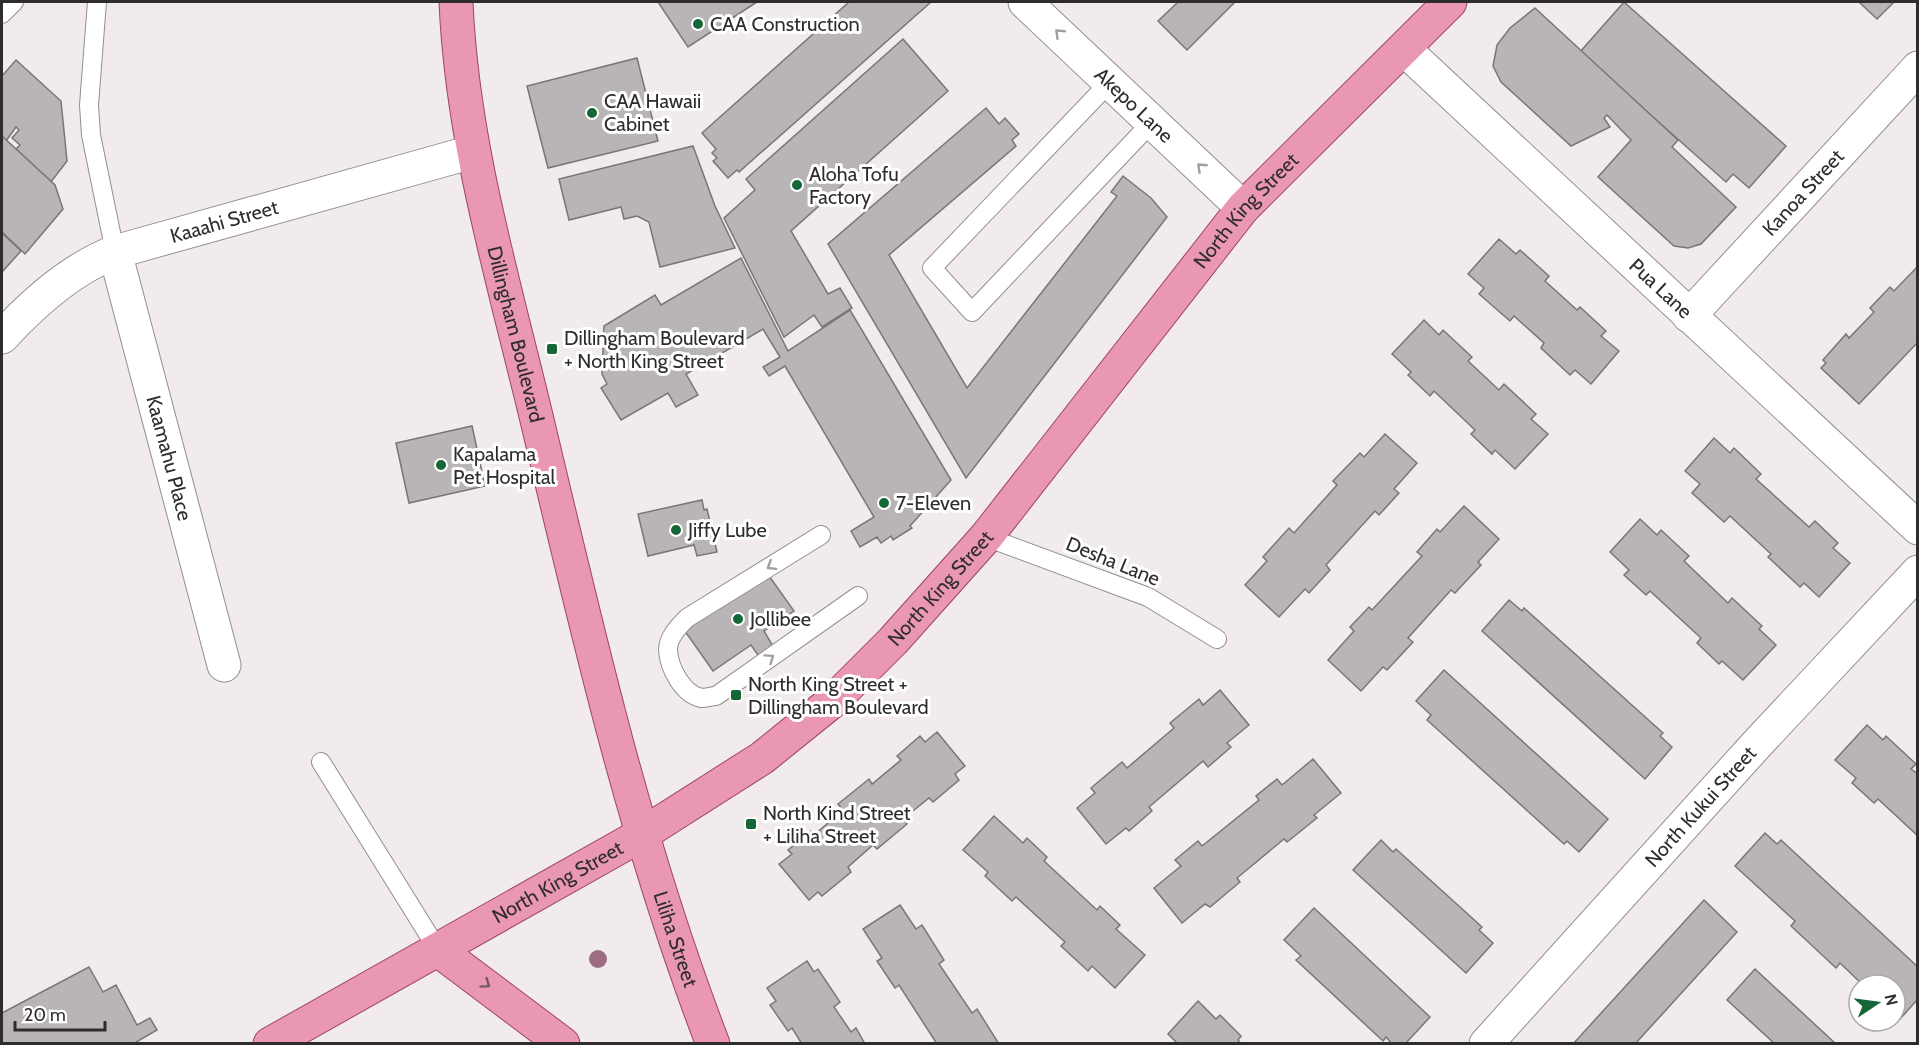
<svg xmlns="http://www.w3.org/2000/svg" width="1919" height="1045" font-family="Cabin,sans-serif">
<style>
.building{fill:#b9b4b5;stroke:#7a7576;stroke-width:1.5}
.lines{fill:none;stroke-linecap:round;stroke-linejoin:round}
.lane-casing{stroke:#938e8f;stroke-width:20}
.street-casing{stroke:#938e8f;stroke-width:35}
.secondary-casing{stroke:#938e8f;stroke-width:35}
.primary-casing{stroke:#9e4463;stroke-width:35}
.lane{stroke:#fff;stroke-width:18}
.street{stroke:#fff;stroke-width:33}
.secondary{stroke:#fff;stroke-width:33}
.primary{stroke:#e997b3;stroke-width:33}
.tree{fill:#9e6c82}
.oneway{stroke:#a1a0a0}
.oneway2{stroke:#795762}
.poi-dot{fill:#166737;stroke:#fff;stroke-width:2}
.labels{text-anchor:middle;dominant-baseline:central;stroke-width:6;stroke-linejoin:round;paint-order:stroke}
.poi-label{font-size:20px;fill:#2e2c2c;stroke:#fff;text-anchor:start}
.street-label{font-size:20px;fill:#2e2c2c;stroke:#fff}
</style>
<rect width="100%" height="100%" fill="#f1ebed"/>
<g class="building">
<polygon points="658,2 757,2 688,47"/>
<polygon points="849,2 931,2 739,172 737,170 728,178 713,161 717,158 712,153 716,149 702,133"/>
<polygon points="1178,2 1235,2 1187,50 1158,21"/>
<polygon points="1624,2 1786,146 1749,188 1733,174 1726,182 1580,52"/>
<polygon points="1859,2 1894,2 1877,19"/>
<polygon points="1535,8 1678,140 1672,147 1736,207 1701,244 1688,248 1674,246 1598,177 1631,140 1607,115 1604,118 1610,127 1571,146 1501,82 1493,66 1497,45 1510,28"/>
<polygon points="903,39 948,91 791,231 828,294 840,288 852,308 822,327 814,315 784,337 724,218 755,190 746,179"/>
<polygon points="637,58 658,141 548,168 527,86"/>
<polygon points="16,60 61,101 67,161 51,182 16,149 20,145 12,138 19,130 16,127 6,141 2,136 2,76"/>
<polygon points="986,108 999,124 1005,118 1019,134 1012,140 1016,146 889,255 967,388 1117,196 1111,192 1123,176 1151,198 1167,217 966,478 828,244"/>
<polygon points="2,136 55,185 63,209 25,254 2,232"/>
<polygon points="693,146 715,206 735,248 660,267 649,222 637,216 624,219 621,207 569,220 559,179"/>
<polygon points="2,233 21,251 2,272"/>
<polygon points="1499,239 1516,254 1520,250 1549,276 1545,281 1577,310 1580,307 1606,331 1601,336 1619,351 1591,384 1575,370 1570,375 1541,348 1544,343 1514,316 1510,321 1479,294 1484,288 1468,274"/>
<polygon points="741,258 788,351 850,310 951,480 910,526 912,528 893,540 891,536 881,543 877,537 860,547 851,531 874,517 785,366 769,376 763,367 780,357 763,329 686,374 698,395 676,407 668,393 621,420 601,388 607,384 602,374 604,326 655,295 661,305"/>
<polygon points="1918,266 1918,342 1859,404 1821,368 1826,363 1823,360 1846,334 1849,338 1874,312 1870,308 1890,287 1894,291"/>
<polygon points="1424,320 1439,335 1443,330 1472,357 1468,361 1499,390 1504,384 1536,414 1531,419 1548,434 1515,469 1495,450 1492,454 1471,434 1475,430 1434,391 1430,396 1408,375 1411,372 1392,354"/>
<polygon points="472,426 485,486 409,503 396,443"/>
<polygon points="1385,434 1417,463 1394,489 1399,493 1379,515 1375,511 1326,565 1330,570 1309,593 1305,589 1279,617 1245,585 1267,561 1263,557 1289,528 1294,533 1337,485 1333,481 1360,453 1364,457"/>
<polygon points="1714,438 1730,453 1734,448 1761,474 1756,479 1809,527 1815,521 1838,543 1833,548 1850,563 1819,597 1804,583 1800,587 1768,557 1771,554 1730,516 1724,522 1692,493 1700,484 1685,471"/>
<polygon points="702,500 704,510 707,509 717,552 697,556 694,545 648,556 638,514"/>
<polygon points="1464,506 1499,539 1478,562 1481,565 1455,593 1451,590 1408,638 1413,642 1387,670 1383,667 1361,691 1328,660 1354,631 1350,627 1369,607 1372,610 1422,556 1417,552 1437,529 1440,532"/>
<polygon points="1640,519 1657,535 1661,530 1689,556 1684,561 1728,603 1732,598 1762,626 1759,629 1776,645 1743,680 1722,661 1719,664 1697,643 1701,638 1650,591 1646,595 1624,575 1629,570 1610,552"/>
<polygon points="767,573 794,611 764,631 774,648 760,658 751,645 713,671 682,627"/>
<polygon points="1509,600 1522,611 1524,608 1663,733 1660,736 1672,747 1645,779 1482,631"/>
<polygon points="1444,670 1608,819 1579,852 1567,841 1564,844 1427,720 1431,715 1416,701"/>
<polygon points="1220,690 1249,725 1227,743 1231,747 1208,767 1203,761 1149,807 1152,811 1129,831 1126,828 1106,844 1077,808 1095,793 1091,788 1122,762 1127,768 1174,728 1170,723 1199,699 1203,705"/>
<polygon points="1867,725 1883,740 1886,736 1916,764 1911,769 1918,774 1918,836 1878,799 1874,803 1852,783 1856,778 1835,760"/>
<polygon points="937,732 965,766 955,774 959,780 933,802 929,798 903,819 907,824 877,849 873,845 848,867 851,872 822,896 818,892 809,900 779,864 792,854 788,850 811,831 814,835 843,810 838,804 869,779 872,784 901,760 897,756 920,736 925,742"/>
<polygon points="1313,759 1341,793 1314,815 1317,818 1287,842 1284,839 1237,878 1240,882 1210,907 1205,904 1182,923 1154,888 1181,866 1175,860 1198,841 1202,846 1259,800 1256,796 1277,779 1282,785"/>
<polygon points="994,816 1023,843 1027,838 1047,857 1044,861 1097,910 1100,906 1120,925 1116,929 1145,955 1115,988 1092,966 1088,971 1061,946 1065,942 1016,897 1012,901 985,876 988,872 963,850"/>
<polygon points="1765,833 1777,844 1781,840 1918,967 1918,999 1900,1019 1895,1014 1895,985 1863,985 1840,963 1836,968 1791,926 1795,921 1735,866"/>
<polygon points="1381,840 1393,852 1396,849 1482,927 1479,930 1493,943 1466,973 1353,870"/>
<polygon points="1704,900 1737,932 1635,1044 1573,1044"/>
<polygon points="900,905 916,929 922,925 944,960 939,964 972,1013 977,1009 999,1044 937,1044 899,985 895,988 877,961 882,958 863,929"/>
<polygon points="1314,908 1430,1017 1405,1044 1392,1044 1386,1037 1383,1041 1296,960 1301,956 1284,940"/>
<polygon points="807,961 814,972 818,969 840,1002 834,1007 851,1032 856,1028 865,1044 802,1044 792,1028 788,1031 770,1005 776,1001 767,988"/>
<polygon points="89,967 103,992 116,985 137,1025 150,1018 157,1030 133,1044 2,1044 2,1013"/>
<polygon points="1755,969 1836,1044 1775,1044 1727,1000"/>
<polygon points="1198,1001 1216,1019 1220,1015 1241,1036 1238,1040 1241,1044 1178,1044 1168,1034"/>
</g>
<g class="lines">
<g class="lane-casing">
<g id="lane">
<polyline points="97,2 89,105 91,135 115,252"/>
<polyline points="2,14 14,2"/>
<polyline points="1110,82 932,268 972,312 1152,122"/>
<path d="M821,535L687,618C679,626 668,637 668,650C669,668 683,695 702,698C706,698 712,696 716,696L858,596"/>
<polyline points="986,537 1148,597 1217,639"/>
<polyline points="321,762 438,950"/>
</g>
</g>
<g class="street-casing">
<g id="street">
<path id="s1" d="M1025,2L1243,208"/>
<path id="s2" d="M115,252L224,665"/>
<path id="s3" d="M1689,316L1918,68"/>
<path id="s4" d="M2,337C34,302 71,269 115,252L472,152"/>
<path id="s5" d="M1486,1044L1756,745L1918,572"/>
</g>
</g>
<g class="secondary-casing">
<g id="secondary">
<path id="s6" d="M1404,49L1918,528"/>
</g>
</g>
<g class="primary-casing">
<g id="primary">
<path id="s7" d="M456,2C462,144 504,282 537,420C587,630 635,842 713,1044"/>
<polyline points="438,950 563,1044"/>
<path id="s8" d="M270,1044L641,835L762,758L834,700L893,641L986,537L1243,208L1450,2"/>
</g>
</g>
<use href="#lane" class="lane"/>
<use href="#street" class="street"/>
<use href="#secondary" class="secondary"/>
<use href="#primary" class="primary"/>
</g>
<circle class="tree" cx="598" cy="959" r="9"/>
<defs><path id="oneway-chevron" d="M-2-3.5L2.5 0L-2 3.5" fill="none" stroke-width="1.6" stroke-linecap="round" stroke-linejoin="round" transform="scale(1.5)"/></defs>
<g class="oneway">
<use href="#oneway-chevron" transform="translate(1059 33) rotate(-136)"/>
<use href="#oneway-chevron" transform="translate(1201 167) rotate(-137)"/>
<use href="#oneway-chevron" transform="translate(771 566) rotate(148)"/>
<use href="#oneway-chevron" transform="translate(770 658) rotate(-35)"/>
</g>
<use class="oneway2" href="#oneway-chevron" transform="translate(486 984) rotate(35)"/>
<g class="poi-dot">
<circle cx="698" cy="24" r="6"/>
<circle cx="592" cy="113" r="6"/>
<circle cx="797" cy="185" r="6"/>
<rect x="546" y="343" width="12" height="12" rx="3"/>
<circle cx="441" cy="465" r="6"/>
<circle cx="884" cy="503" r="6"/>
<circle cx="676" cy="530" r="6"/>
<circle cx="738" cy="619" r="6"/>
<rect x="730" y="689" width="12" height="12" rx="3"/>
<rect x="745" y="818" width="12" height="12" rx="3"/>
</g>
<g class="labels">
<g class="poi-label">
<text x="710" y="24">CAA Construction</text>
<text x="604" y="101">CAA Hawaii<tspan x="604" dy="23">Cabinet</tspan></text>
<text x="809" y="174">Aloha Tofu<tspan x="809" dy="23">Factory</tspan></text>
<text x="564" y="338">Dillingham Boulevard<tspan x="564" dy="23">+ North King Street</tspan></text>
<text x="453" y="454">Kapalama<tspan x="453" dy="23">Pet Hospital</tspan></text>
<text x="896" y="503">7-Eleven</text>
<text x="688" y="530">Jiffy Lube</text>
<text x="750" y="619">Jollibee</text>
<text x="748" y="684">North King Street +<tspan x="748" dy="23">Dillingham Boulevard</tspan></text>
<text x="763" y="813">North Kind Street<tspan x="763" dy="23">+ Liliha Street</tspan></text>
</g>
<g class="street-label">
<text stroke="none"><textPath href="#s1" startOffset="150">Akepo Lane</textPath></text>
<text stroke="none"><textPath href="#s3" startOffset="168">Kanoa Street</textPath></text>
<text stroke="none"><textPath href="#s8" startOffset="1302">North King Street</textPath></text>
<text stroke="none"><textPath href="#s4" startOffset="256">Kaaahi Street</textPath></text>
<text stroke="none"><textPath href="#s6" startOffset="351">Pua Lane</textPath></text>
<text stroke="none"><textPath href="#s7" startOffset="338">Dillingham Boulevard</textPath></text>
<text stroke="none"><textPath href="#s2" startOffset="213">Kaamahu Place</textPath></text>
<text transform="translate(1113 561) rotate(22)">Desha Lane</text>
<text stroke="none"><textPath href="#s8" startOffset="816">North King Street</textPath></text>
<text stroke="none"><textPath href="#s5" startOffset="320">North Kukui Street</textPath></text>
<text stroke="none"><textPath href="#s8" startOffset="330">North King Street</textPath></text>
<text stroke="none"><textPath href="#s7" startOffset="964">Liliha Street</textPath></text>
</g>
</g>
<rect width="1919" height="1045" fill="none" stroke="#2e2c2c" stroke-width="6"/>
<g transform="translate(1877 1003) rotate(77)"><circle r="28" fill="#ffffff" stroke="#ababab" stroke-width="1.5"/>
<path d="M0-4.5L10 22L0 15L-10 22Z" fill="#166737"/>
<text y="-9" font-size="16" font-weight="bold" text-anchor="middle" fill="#2e2c2c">N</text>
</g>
<path d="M15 1021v9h90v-9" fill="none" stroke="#2e2c2c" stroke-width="3"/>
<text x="24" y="1021" font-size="18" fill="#2e2c2c" stroke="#ffffff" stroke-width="4.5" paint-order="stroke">20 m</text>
</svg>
